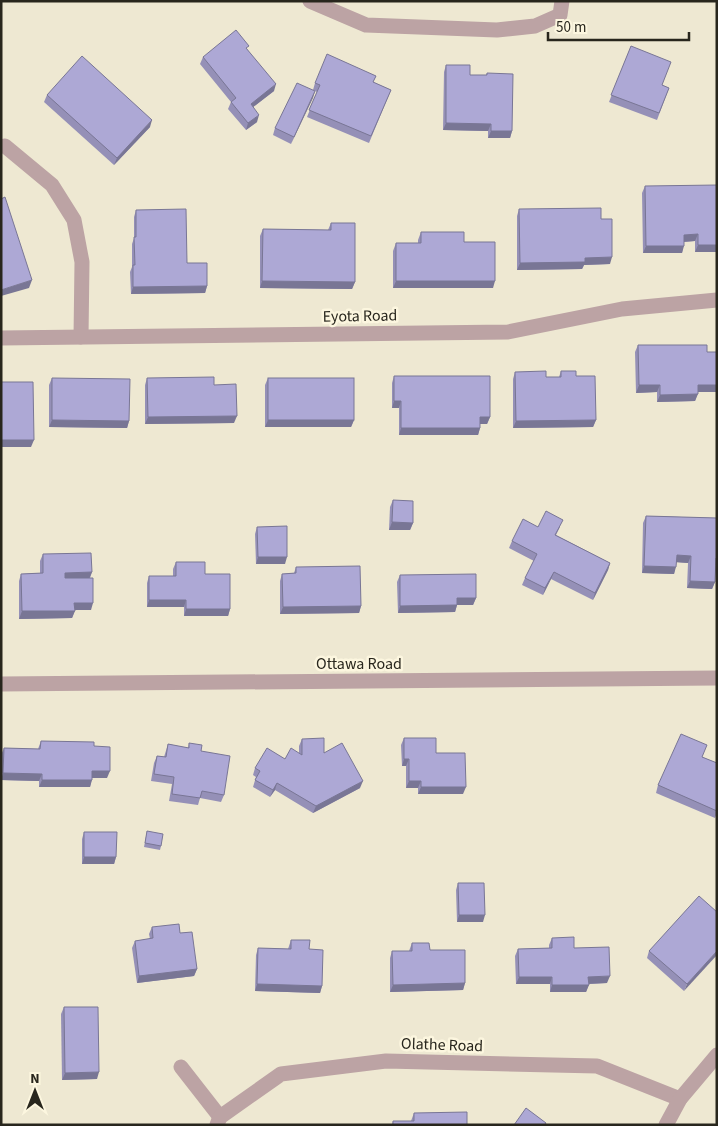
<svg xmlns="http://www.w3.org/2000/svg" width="718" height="1126" font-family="'Source Sans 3',sans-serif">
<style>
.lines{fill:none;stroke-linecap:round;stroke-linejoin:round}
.street{stroke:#bca3a4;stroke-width:15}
.wall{fill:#9590b7}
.shaded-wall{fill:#797695}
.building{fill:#ada8d5;stroke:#797695}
.labels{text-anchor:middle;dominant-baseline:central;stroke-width:5;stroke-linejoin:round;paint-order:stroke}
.street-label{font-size:16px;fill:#28261d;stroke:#fcf6df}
</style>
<rect width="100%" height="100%" fill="#eee8d2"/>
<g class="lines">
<g class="street">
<polyline points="310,1 366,25 497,30 535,26 560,15 562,1"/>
<polyline points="5,146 52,185 74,220 82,262 81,337"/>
<polyline points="1,338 508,332 622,309 717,300"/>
<polyline points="1,684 717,678"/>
<polyline points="181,1067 220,1117"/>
<polyline points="217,1125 220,1117 281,1074 386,1061 597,1066 680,1099"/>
<polyline points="666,1125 680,1099 717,1055"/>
</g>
</g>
<g class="wall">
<polygon points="631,46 662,85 669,88 657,120 609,102"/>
<polygon points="247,49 274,91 253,107 257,122 246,130 228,109 231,102 200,64 203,57"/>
<polygon points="446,65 470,75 486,75 487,73 512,131 510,138 488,138 488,131 443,130 444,72"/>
<polygon points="376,76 373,82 391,90 369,143 307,117 317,92 313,90 315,83"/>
<polygon points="315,91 291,144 273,135 275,128"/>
<polygon points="47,95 150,127 114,165 44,102"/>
<polygon points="645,186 717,252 695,252 695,241 684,242 682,253 643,253 642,193"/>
<polygon points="519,209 601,219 610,264 584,265 582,269 517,270 517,216"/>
<polygon points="136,210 207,286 205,293 131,294 130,272 132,267 132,244 134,238 134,217"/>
<polygon points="331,223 355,282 352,289 260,288 260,236 263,229 328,230"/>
<polygon points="421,232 464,242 493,288 393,288 393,251 396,243 418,243 418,240"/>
<polygon points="638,345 707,352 717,352 717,392 698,392 695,401 657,402 657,392 636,393 635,352"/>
<polygon points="561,371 576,376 596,420 593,427 513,428 513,379 515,372 546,377 559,377"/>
<polygon points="394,376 490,417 487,424 480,424 480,428 478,435 399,435 399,408 392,408 392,383"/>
<polygon points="52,378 129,421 127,428 49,427 49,385"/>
<polygon points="147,378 214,385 234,423 145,424 145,385"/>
<polygon points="268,378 354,420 351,427 265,427 265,385"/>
<polygon points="393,500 413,523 410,530 389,530 390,507"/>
<polygon points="646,516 717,518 717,565 715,565 715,582 712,589 687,588 688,563 676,562 674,574 642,573 643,523"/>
<polygon points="257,527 285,564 256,564 255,534"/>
<polygon points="538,527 560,527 556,535 610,563 608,570 593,600 551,579 543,595 522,585 525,578 534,561 509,548 512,541"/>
<polygon points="43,554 92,572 90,578 91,610 75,610 72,618 19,619 19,581 21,574 40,573 40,561"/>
<polygon points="176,562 205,574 230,609 228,616 184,616 184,607 147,607 147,583 149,576 173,576 173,569"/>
<polygon points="296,567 361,606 359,613 280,614 280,581 282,574 294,573"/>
<polygon points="400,575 476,598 473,605 457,605 455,612 398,613 397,582"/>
<polygon points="404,738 436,753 463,794 418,794 418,788 406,788 406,766 402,766 401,745"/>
<polygon points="302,739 324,753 360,788 313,813 275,790 270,797 253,787 256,777 253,775 255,768 285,759 299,753 299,746"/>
<polygon points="41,741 94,746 107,778 92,778 90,787 39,787 39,781 1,780 1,755 4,748 38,749"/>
<polygon points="189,743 201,751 224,795 221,802 200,798 198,805 169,801 172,784 151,781 154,763 157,756 164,757 168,744 188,748"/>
<polygon points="702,757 717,763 717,813 715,818 656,793 658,785"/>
<polygon points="147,831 161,846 160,850 144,847"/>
<polygon points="84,832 116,857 114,864 82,864 82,839"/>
<polygon points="458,883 483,922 457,922 456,890"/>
<polygon points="717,912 684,991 647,958 649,951"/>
<polygon points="152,927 180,933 197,969 194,976 137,983 132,948 135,941 150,939 149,934"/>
<polygon points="552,938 574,948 607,983 589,984 586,992 550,992 550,984 516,984 515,956 518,949 549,948 549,945"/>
<polygon points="291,940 309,949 322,986 320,993 255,991 256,955 258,948 288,949"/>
<polygon points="412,943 430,950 465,983 463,990 390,992 390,958 392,951 409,951"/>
<polygon points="64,1007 97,1079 62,1080 61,1014"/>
<polygon points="414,1113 467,1125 392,1125 393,1121 411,1121"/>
</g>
<g class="shaded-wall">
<polygon points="276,84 274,91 248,111 251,104"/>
<polygon points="315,91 313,98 291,144 294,137"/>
<polygon points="259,115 257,122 246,130 248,123"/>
<polygon points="152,120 150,127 114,165 117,158"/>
<polygon points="446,123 491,124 488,131 443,130"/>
<polygon points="491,131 512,131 510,138 488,138"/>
<polygon points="698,234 695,241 681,242 684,235"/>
<polygon points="698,245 717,245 717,252 695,252"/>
<polygon points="646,246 684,246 682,253 643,253"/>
<polygon points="612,257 610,264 584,265 582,269 517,270 520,263 585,258"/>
<polygon points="32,280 29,288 1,296 1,290"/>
<polygon points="262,281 355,282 352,289 260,288"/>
<polygon points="396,281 495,281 493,288 393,288"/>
<polygon points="207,286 205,293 131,294 133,287"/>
<polygon points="639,385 660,385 657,392 636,393"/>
<polygon points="698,385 717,385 717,392 695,392"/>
<polygon points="698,394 695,401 657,402 660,395"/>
<polygon points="394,401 401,401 399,408 392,408"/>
<polygon points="237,416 234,423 145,424 148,417"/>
<polygon points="480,417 490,417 487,424 478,424"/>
<polygon points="52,420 129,421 127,428 49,427"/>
<polygon points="268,420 354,420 351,427 265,427"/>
<polygon points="596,420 593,427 513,428 516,421"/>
<polygon points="401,428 480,428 478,435 399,435"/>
<polygon points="1,440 34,440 31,447 1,447"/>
<polygon points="392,522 413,523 410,530 389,530"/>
<polygon points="677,555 691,556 688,563 674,562"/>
<polygon points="258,557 287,557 285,564 256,564"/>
<polygon points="610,563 608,570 593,600 595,593"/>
<polygon points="644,566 676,567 674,574 642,573"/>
<polygon points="92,572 89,579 63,580 65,573"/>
<polygon points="554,572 551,579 543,595 545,588"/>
<polygon points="690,581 715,582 712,589 687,588"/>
<polygon points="457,598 476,598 473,605 457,605 455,612 398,613 400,606"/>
<polygon points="149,600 186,600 184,607 147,607"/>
<polygon points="74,603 93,603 91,610 72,610"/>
<polygon points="361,606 359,613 280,614 283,607"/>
<polygon points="186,609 230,609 228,616 184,616"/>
<polygon points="22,611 75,611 72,618 19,619"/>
<polygon points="404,759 409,759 406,766 402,766"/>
<polygon points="92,771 110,771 107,778 90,778"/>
<polygon points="3,773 42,774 39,781 1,780"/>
<polygon points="42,780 92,780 90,787 39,787"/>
<polygon points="363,781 360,788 313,813 316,806"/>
<polygon points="409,781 421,781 418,788 406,788"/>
<polygon points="277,783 275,790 270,797 273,790"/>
<polygon points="421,787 466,787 463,794 418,794"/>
<polygon points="84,857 116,857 114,864 82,864"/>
<polygon points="459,915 485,915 483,922 457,922"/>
<polygon points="717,951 717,955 684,991 687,984"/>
<polygon points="197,969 194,976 137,983 139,976"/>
<polygon points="610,976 607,983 586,984 588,977"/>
<polygon points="519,977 552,977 550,984 516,984"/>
<polygon points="465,983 463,990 390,992 393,985"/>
<polygon points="257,984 322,986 320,993 255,991"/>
<polygon points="552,985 589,985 586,992 550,992"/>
<polygon points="99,1072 97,1079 62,1080 65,1073"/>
</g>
<g class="building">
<polygon points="236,30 249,46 246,48 276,84 251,104 259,115 248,123 231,102 236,98 203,57"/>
<polygon points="631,46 671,62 662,85 669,88 659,113 611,95"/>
<polygon points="327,54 376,76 373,82 391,90 371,136 309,110 320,85 315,83"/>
<polygon points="82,56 152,120 117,158 47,95"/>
<polygon points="446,65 470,65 470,75 487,75 487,73 513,74 512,131 491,131 491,124 446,123"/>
<polygon points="297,83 315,91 294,137 275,128"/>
<polygon points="717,185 717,245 698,245 698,234 684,235 684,246 646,246 645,186"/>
<polygon points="5,197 32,280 1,290 1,199"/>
<polygon points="601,208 601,219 612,219 612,257 585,258 585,262 520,263 519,209"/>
<polygon points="186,209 187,263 207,263 207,286 133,287 133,265 135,265 134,237 136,237 136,210"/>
<polygon points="331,223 355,223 355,282 262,281 263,229 331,230"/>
<polygon points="421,232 464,232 464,242 495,242 495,281 396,281 396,243 421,243"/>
<polygon points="638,345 707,345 707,352 717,352 717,385 698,385 698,394 660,395 660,385 639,385"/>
<polygon points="546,371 546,377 561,377 561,371 576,371 576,376 595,376 596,420 516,421 515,372"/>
<polygon points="394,376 490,376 490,417 480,417 480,428 401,428 401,401 394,401"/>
<polygon points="214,377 214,385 236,384 237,416 148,417 147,378"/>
<polygon points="52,378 130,379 129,421 52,420"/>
<rect x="268" y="378" width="86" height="42"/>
<polygon points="1,382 33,382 34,440 1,440"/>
<polygon points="393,500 413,501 413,523 392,522"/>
<polygon points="546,511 563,520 555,535 610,563 595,593 554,572 545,588 525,578 537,554 512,541 523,519 538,527"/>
<polygon points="646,516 717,518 717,558 716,558 715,582 690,581 691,556 677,555 676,567 644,566"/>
<polygon points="287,526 287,557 258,557 257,527"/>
<polygon points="91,553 92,572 65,573 65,578 93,578 93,603 74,603 75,611 22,611 21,574 43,573 43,554"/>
<polygon points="176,562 205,562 205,574 230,574 230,609 186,609 186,600 149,600 149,576 176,576"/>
<polygon points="360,566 361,606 283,607 282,574 296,573 296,567"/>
<polygon points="476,574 476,598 457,598 457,605 400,606 400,575"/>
<polygon points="681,734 707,745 702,757 717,763 717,811 658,785"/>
<polygon points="324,738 324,753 342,743 363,781 316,806 277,783 273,790 255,780 260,771 255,768 267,748 285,759 291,748 302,755 302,739"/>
<polygon points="404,738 436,738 436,753 465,753 466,787 421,787 421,781 409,781 409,759 404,759"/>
<polygon points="41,741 94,742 94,746 110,747 110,771 92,771 92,780 42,780 42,774 3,773 4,748 40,749"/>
<polygon points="189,743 202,745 201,751 230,756 224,795 202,791 200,798 172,794 174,777 154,774 157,756 166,757 168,744 189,748"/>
<polygon points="147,831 163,834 161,846 145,843"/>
<polygon points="84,832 117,832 116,857 84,857"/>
<polygon points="458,883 484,883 485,915 459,915"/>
<polygon points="699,896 717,912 717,951 687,984 649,951"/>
<polygon points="179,924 180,933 192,932 197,969 139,976 135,941 153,938 152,927"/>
<polygon points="574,937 574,948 609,947 610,976 588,977 589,985 552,985 552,977 519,977 518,949 552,948 552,938"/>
<polygon points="291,940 310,940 309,949 323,950 322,986 257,984 258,948 291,949"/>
<polygon points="412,943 429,943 430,950 465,950 465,983 393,985 392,951 412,951"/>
<polygon points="64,1007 98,1007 99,1072 65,1073"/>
<polygon points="526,1108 546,1123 545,1125 514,1125"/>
<polygon points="467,1112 467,1125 393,1125 393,1121 414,1121 414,1113"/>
</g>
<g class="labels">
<g class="street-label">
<text transform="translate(360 316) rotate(-1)">Eyota Road</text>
<text x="359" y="664">Ottawa Road</text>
<text transform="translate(442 1045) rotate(2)">Olathe Road</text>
</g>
</g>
<rect width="718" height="1126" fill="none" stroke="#28261d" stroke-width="5"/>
<g transform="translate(35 1091)" stroke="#fcf6df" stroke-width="4" paint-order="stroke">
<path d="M0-4L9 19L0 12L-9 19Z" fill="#28261d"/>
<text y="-8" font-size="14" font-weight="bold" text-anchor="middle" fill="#28261d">N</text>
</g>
<path d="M548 32v8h141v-8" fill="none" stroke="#28261d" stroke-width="2.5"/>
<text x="556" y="32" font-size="15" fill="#28261d" stroke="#fcf6df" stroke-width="4" paint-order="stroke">50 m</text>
</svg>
